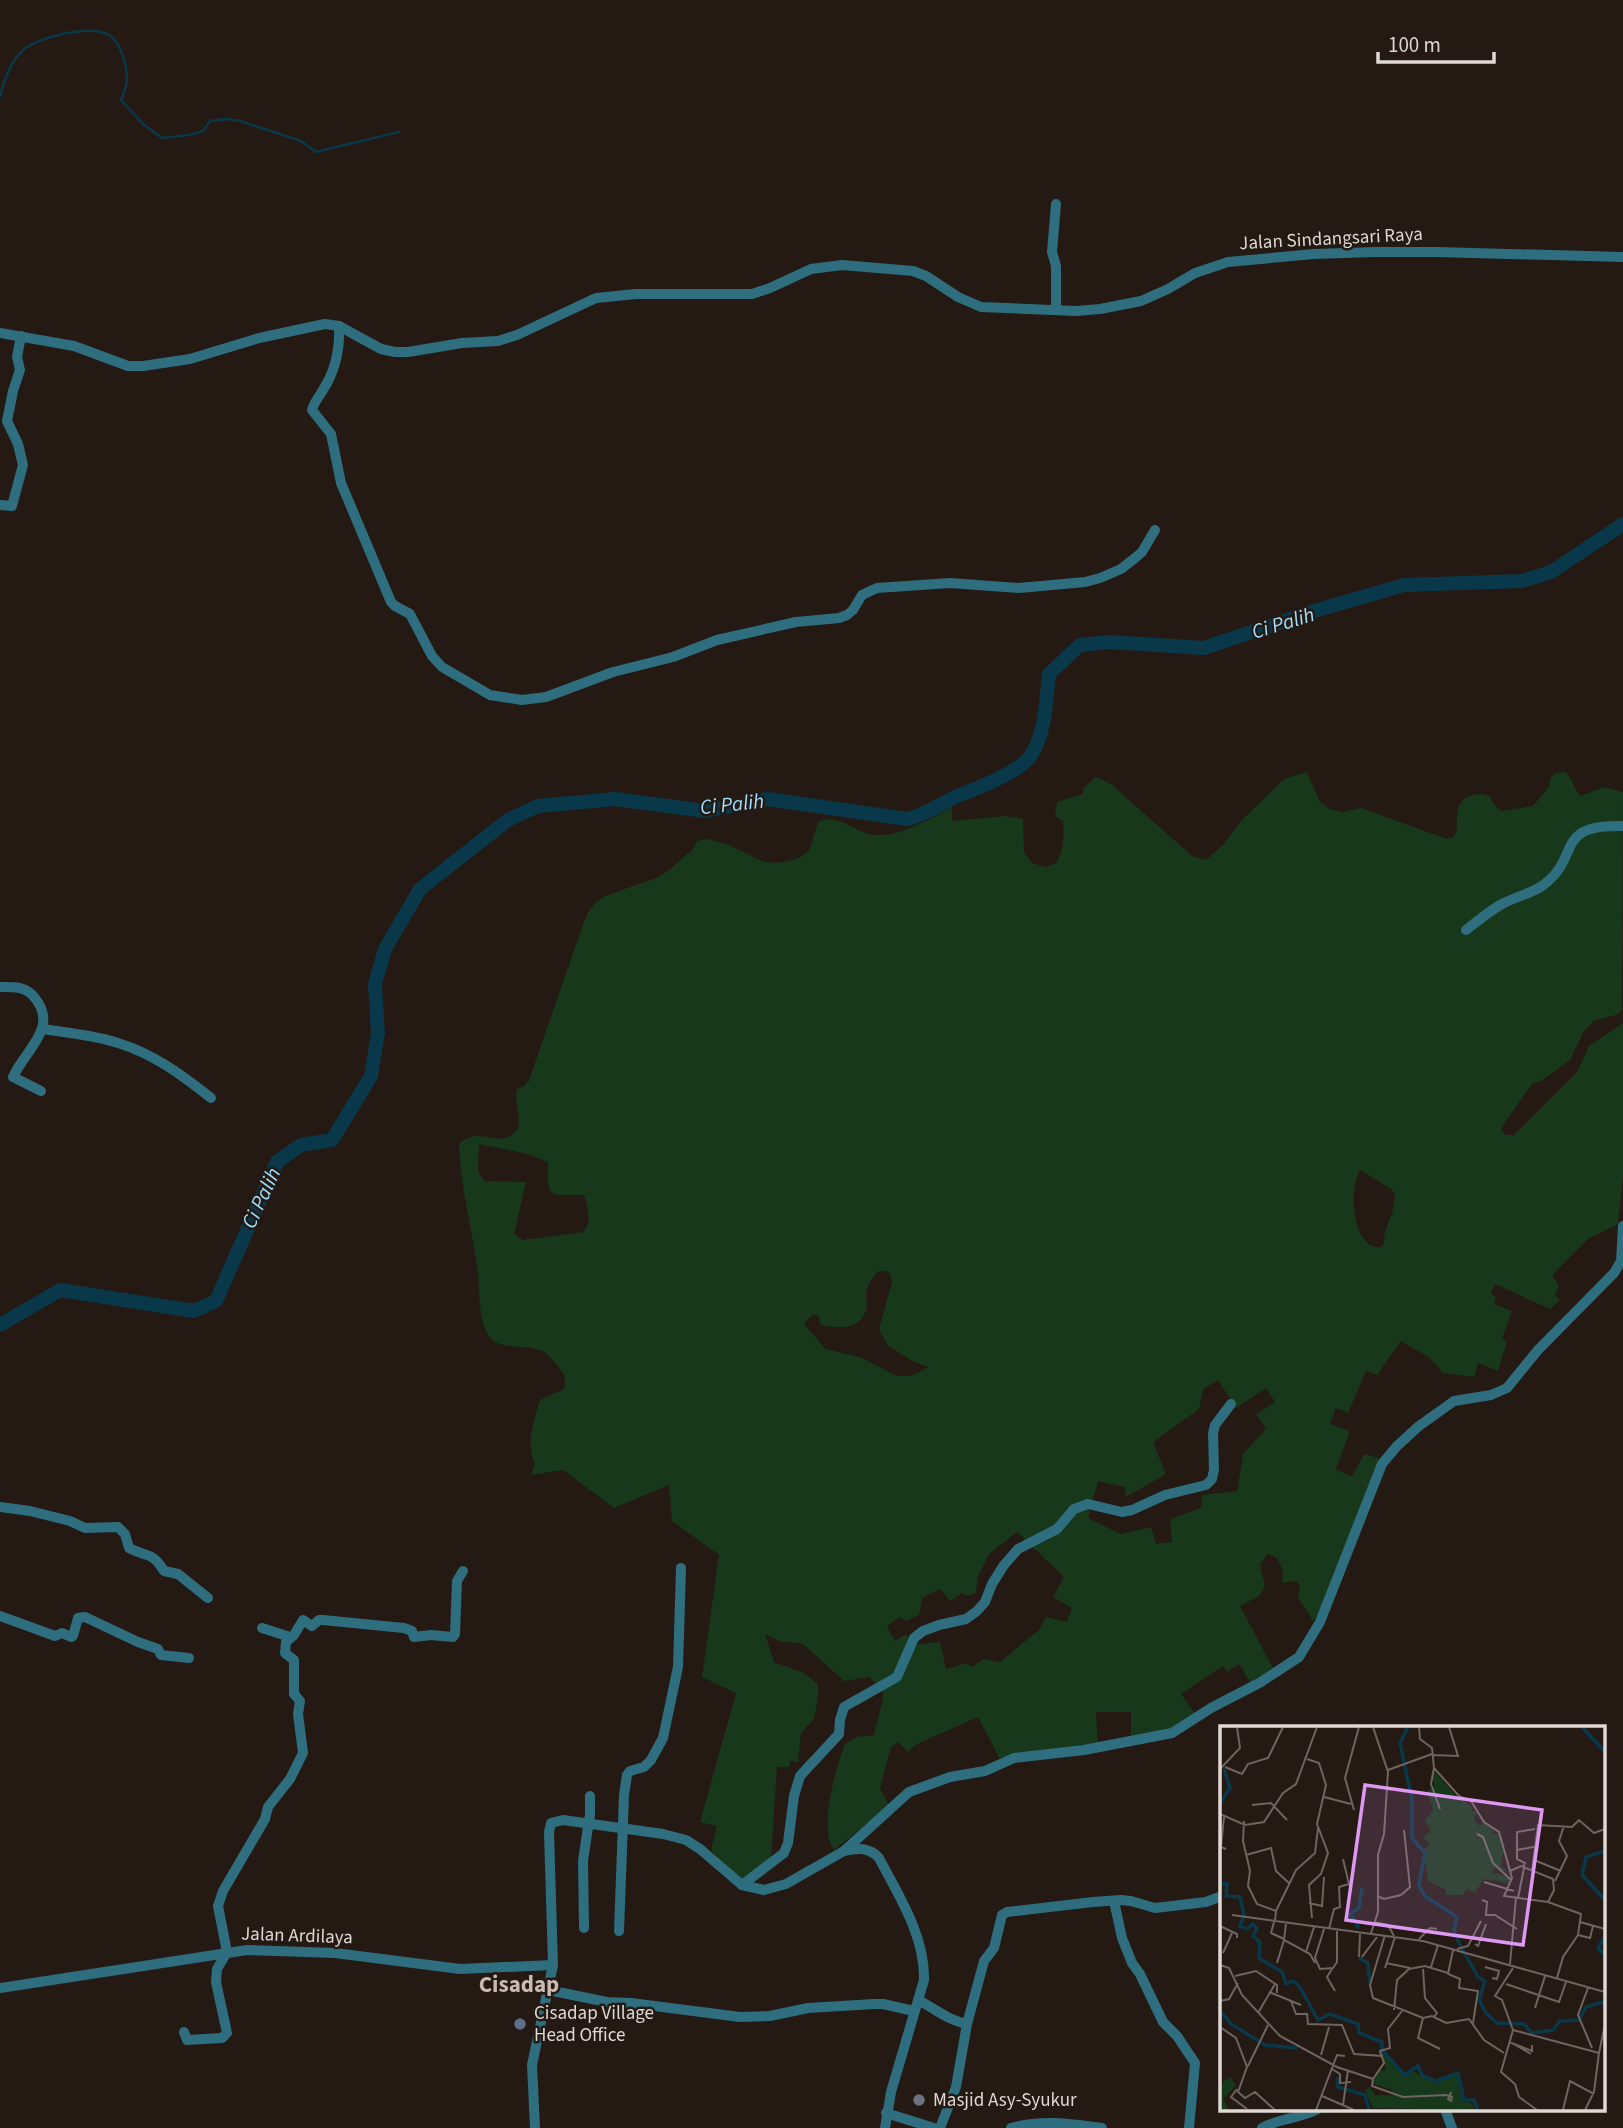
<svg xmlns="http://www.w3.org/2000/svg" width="1623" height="2128" font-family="'Source Sans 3',sans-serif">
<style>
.green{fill:#18381c;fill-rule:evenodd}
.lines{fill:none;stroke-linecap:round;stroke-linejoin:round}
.stream{stroke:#09384b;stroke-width:2.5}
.river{stroke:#09384b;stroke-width:14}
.minor{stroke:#2e6e7f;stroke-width:10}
.service-dot{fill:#5c6f8a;stroke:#241913;stroke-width:2.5}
.worship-dot{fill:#6b7280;stroke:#241913;stroke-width:2.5}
.labels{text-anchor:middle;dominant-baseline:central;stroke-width:5;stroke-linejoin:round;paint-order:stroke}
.street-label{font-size:19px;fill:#dfd8d3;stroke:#241913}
.poi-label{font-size:19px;fill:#dfd8d3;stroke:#241913;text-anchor:start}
.water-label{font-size:21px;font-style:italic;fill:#9fdefc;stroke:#241913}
.quarter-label{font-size:23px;font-weight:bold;fill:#cabbb2;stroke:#241913}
.inset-river{fill:none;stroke:#09384b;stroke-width:3.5}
.inset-road{fill:none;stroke:#6f6560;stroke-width:2}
.view{fill:#de98f2;fill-opacity:0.15;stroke:#de98f2;stroke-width:3.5}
.inset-edge{fill:none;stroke:#dfd8d3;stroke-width:3.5}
</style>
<rect width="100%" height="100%" fill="#241913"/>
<path class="green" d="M1307,772L1320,802L1330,809L1342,812L1361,808L1447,839L1454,837C1459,828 1456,822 1457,813C1459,796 1475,791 1489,796L1497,808L1502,811L1533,806L1549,787L1551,777L1556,773L1565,772C1573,778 1573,789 1581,796L1604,787L1623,792L1622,1009L1619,1014L1594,1021L1584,1031L1570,1060L1541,1081L1532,1084L1501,1128L1505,1135H1514L1577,1072L1589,1046L1623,1023V1175L1618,1224L1588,1239L1552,1275L1559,1286L1555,1295L1560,1300L1550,1309L1495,1284L1491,1294L1496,1297L1494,1304L1512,1311L1502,1339L1507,1342L1498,1371L1478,1363L1474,1377L1443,1373L1430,1358L1401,1341L1377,1375L1366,1371L1348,1413L1336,1408L1330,1424L1350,1431L1336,1469L1352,1477L1364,1454L1379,1458L1335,1591L1313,1621L1298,1597L1300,1586L1296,1581L1282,1583L1283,1571L1277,1558L1268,1554L1260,1564L1265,1586L1259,1596L1240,1606L1274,1670L1250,1682L1239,1664L1227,1672L1223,1666L1181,1694L1198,1718L1178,1729L1131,1742V1712H1096L1098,1748L1002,1763L978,1717L915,1745L908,1752L898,1742L891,1747L880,1788L889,1806L834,1850C818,1828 836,1768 845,1744L857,1737L874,1735L882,1703L883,1690L869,1677L844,1681L803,1644L779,1641L765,1634L774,1662L804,1673L818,1684V1696L814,1719L801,1733L798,1762L791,1761L789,1767H777L771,1858L746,1879H737L711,1850L717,1826L700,1822L736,1693L702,1677L719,1555L672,1521L669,1485L614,1508L563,1470L531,1475L535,1464C525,1445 534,1420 540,1400L564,1389C566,1381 565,1375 560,1369C556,1364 551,1357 546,1353C531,1343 501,1351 490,1338C487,1333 483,1325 482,1318C478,1301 480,1283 477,1265C471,1224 460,1185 459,1144C480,1124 498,1150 515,1132C524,1122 513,1103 517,1089L524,1086L529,1080L586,916L594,904L605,896L656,878L668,871L694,848L697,841L707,839L727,844L764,862L778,863L797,859L809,851L818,822C838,812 854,833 875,835C897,838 932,818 952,807V821L1005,816L1023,819L1024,852L1032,863L1046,867L1056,863C1064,850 1064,836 1063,821L1055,816L1057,802L1083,794V788L1096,777L1111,784L1192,856L1206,860L1224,844L1239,823L1284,779ZM479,1144L528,1154L548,1162V1183L550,1191L557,1195H584C587,1207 593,1222 583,1232L523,1240L514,1234L526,1182L484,1181L478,1171ZM1360,1170L1391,1189L1395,1193C1395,1211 1388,1220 1384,1236C1382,1247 1387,1237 1381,1247C1351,1250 1349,1188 1360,1170ZM879,1271H886L890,1274L892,1282L879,1329L888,1346L914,1362L929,1367L911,1376H897L860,1357L825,1349L805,1325L806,1321L813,1315H818L821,1325C839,1329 863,1330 867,1306C867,1305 866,1297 866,1295C866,1287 872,1277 879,1271ZM1218,1380L1236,1408L1266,1388L1275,1402L1256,1414L1266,1429L1243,1454L1237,1491L1202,1495L1201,1508L1170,1519L1172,1542L1156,1544L1151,1527L1121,1534L1088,1518L1098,1481L1125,1487L1126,1497L1166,1474L1153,1442L1199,1409L1203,1389ZM1017,1532L1064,1577L1053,1597L1072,1608L1067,1622L1046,1617L1039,1630L1000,1662L983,1659L972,1667L967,1663L946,1669L940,1642L912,1645L906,1634L895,1641L887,1626L899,1617L907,1621L919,1615L922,1598L940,1589L950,1601L962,1593L968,1596L976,1593L978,1577L989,1554Z"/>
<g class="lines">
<path class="stream" d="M0,96C4,81 11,62 21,52C36,37 90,24 109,35C121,42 127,66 127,79C127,86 124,93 121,100L143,124L162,138L189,135L203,131L210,121L226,119L240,121L301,141L316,152L399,132"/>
<path class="river" d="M0,1325L60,1290L194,1311L216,1301L277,1162L301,1145L332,1140L371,1076L378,1033L375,984L385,949L420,889L508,820L538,806L615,799L705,811L767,799L907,819C926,815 940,804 957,796C976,789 1022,771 1032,754C1046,730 1046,700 1049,674L1080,645L1110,642L1204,648L1311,612L1404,585L1522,581L1551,572L1623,524"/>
<g class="minor">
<polyline points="1056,204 1052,252 1056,266 1056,310"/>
<path d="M339,326C340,349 336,370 323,390C319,397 314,402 312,410L331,434L341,483L391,602L395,606L410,614L432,656L442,667L490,695L522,700L546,697L613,672L673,657L717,640L796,622L839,618L847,615L853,610L862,595L877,588L950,583L1019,588L1085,582L1100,578L1121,569L1135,558L1142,552L1155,530"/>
<polyline points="0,333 74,346 128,366 143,366 190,359 259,338 325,324 339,326 381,349 395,352 408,352 462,343 498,341 517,335 596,298 636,294 752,294 770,288 811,269 842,265 913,271 926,276 958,297 981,307 1076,311 1100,309 1141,301 1168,289 1195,273 1228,262 1314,254 1375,252 1437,252 1623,257"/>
<polyline points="0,505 12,506 23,465 18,444 7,421 13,391 20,370 17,357 21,336"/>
<path d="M1466,930C1478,921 1489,911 1502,904C1515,897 1530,894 1542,886C1583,857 1552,824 1623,826"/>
<path d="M0,987C15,987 26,986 35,998C59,1028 25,1050 13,1077L41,1091"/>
<path d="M43,1029C67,1033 94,1035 118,1043C154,1054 182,1075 211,1098"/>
<path d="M0,1507L30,1511L70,1521L85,1528L118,1527L125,1534L129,1548C148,1558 152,1551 164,1571L178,1574L208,1598"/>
<polyline points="0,1616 55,1636 62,1633 71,1637 73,1636 78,1618 85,1617 138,1642 158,1649 161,1655 189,1658"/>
<polyline points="262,1628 290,1637"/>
<polyline points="844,1851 909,1792 950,1777 985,1771 1014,1758 1084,1750 1172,1733 1211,1708 1261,1682 1299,1657 1320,1622 1382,1464 1397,1446 1419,1426 1454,1401 1491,1395 1507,1388 1538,1350 1614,1273 1621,1261 1623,1226"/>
<polyline points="742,1885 784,1853 788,1843 794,1796 800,1776 839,1734 840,1720 844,1707 897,1677 914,1638 923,1631 939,1625 966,1619 977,1611 985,1602 992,1584 1004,1565 1018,1549 1057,1529 1074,1509 1088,1504 1122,1512 1132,1510 1165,1495 1206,1485 1212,1479 1214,1470 1213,1433 1215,1425 1231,1404"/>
<polyline points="1114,1901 1122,1938 1132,1963 1140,1974 1163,2022 1177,2036 1195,2063 1189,2128"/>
<polyline points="584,1928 583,1861 590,1814 590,1796"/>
<polyline points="619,1931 624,1795 627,1775 630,1771 644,1767 651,1760 663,1738 678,1667 681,1568"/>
<polyline points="0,1988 247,1950 335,1953 460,1969 553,1965"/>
<polyline points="548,1990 607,2002 631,2003 740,2017 770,2016 808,2008 874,2004 883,2004 914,2011"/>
<path d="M918,2000C936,2009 947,2020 967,2024L984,1961L994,1948L1002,1915L1007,1912L1093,1902L1121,1900L1131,1901L1155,1908L1206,1902L1222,1896"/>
<polyline points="184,2032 187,2040 222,2038 227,2033 216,1982 217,1969 227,1952 218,1906 223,1891 265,1819 268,1807 290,1779 303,1753 298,1714 300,1701 294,1694 294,1660 285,1653 286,1642 294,1635 303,1620 312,1626 319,1620 323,1620 404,1628 412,1631 414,1637 431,1635 453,1637 455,1634 457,1581 463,1571"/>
<polyline points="1445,2109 1452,2128"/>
<polyline points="886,2113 934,2128"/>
<path d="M535,2128L532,2065L553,1965L549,1832L551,1823L563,1820L663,1834L686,1840L700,1849L742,1885L764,1890L786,1884L844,1851C858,1848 869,1847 879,1858C899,1896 925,1936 924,1980L891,2092L885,2128"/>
<polyline points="940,2128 956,2087 967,2024"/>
<path d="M1011,2128C1043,2119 1071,2124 1102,2128"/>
<path d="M1262,2128C1279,2118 1300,2119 1318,2109"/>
</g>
</g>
<circle class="service-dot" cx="520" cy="2024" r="7"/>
<circle class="worship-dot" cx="919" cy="2100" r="7"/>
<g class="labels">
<g class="street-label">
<text transform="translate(1331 239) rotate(-3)">Jalan Sindangsari Raya</text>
<text transform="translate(297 1936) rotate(2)">Jalan Ardilaya</text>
</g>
<g class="poi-label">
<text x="534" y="2013">Cisadap Village<tspan x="534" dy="22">Head Office</tspan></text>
<text x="933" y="2100">Masjid Asy-Syukur</text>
</g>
<g class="water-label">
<text transform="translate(1283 623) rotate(-17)">Ci Palih</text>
<text transform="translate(732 804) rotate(-6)">Ci Palih</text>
<text transform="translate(261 1198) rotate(-65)">Ci Palih</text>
</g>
<g class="quarter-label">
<text x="519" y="1984">Cisadap</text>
</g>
</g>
<g transform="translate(1220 1726)">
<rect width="385" height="385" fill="#241913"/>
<path d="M214,45L236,70L252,80L251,85L257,86L254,93L259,100L263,96L274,105L271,108H280L284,123L281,140L289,146L275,142L271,149L278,147L289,152L288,157L264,153L255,167L247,163L243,169H226V164L208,155L204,124L210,117L203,112L211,104L205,95L213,84L207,65L215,60L211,48ZM162,325L184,349L192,345L217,357L237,348L242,375L252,377L255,384L153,382L145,364L150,361L155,369H173L172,364L152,357L160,344L166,345ZM10,351L16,359L3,373L9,384H0V359Z" fill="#18381c"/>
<path class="inset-river" d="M188,1L180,17L192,74V112L205,127L199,159L205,170L237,191L234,204L239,217L258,251L265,255L259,274L266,287L277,297L304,298L312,307L333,304L340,295L359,294L366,281L383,276L385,280M362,1L385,26M0,7V30M0,77L10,62L4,43M385,125L366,131L362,149L385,174M0,157L7,158L6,170L20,171L24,189L20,200L27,203L33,198L37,202L33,210L40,216L39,232L62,246L66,258L73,255L80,261L98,294L110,288L138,298L139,307L162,316V324L185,349L198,340L202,349L216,355L238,347L244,374H254L258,384M139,202L130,188L139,182L142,162M385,210L378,222L385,229M139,232L148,237L150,257M0,285L11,298L45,319L77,322M118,351V361L145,369L149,384"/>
<path class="inset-road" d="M199,1L200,13L212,22L214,42L239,70L251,75L264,96L279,106L292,152L284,170L328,176L361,188L358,209L343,231L337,252M213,29L238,30L229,1M87,33L99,37L106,59L97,98L108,127L101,148L89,159L92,192M5,41L22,48L28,38L48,32L63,1M214,42L211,58L220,83M0,43L20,22L17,1M168,44L212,28M104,71L131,78M32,79L51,77L67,94M134,84L125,52L139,1M0,88L25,99L44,96L63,67L76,58L97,1M4,91L1,121L6,123M24,95L23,115L30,145L28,160L37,178L56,185L55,195M257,108L263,111L273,137L291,154M297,124L318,120M26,129L51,122L56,145L69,157M314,134L341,145M303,141L305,137L297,133V106L315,103M290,145L301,140L333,153L334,164L328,176M312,145L318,99L352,101L359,94L374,107L385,103M335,155L347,130L339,115L344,100M264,156L294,165M157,170L164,173L181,169L190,161L184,104M298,172L304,142M262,174L267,176L266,189H275L297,203M89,177L102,180L104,151M56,185L76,144L95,127L98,102M12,189L203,215L385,266M54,196L51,207L64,213M154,196L168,199L174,210M360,196L385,203M66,198L64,214L90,228L95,237M0,200L17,208V212M104,203L95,232L100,243L113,242L117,236V205M109,203L114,183L120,181L119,161L129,158L123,133M151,207L158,186V129L164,108L168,46L153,1M165,209L150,259L153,272L203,292L212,290L226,297L249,293L264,314L284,327M358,209L370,212L373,200M199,213L210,202L217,203M255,218L258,220L266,198M237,223L248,220L261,195M233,224L228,248L240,253L239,262L258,265L253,297M86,226L94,201M3,227L12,207M139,231L140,208M142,231L157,211M57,237L64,214M166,237L190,242M290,238L296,171M0,239L9,242L22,269L60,310L117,341L153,353M211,241L218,219M265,241L279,245L277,253L272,252M165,242L175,211M112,243L107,251L115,265M203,243L205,272L217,287L214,291M15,250L36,245L57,259V267M286,258L339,276L346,256M368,262L358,289L372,322M49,266L81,279M0,275L9,273L18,257M71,275L76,288H87L88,298L122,299L134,328L163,330M315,282L325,250M174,284L177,254L189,243L205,240L228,247M38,287L55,258M203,292L198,312L220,323M0,301L16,312L27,341L18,366L25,372L35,366L55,384M293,304L281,346L295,358L299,371L317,384M293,304L379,327M293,304L282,274L275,270L293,242M289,316L312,325V319M292,317L311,328M379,327L385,298M101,329L109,301M28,340L48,299M112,343L120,348V357L131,356M153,353L152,360L183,371L225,369L230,370L232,371L231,375L228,373L230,370L231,366M153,353L164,337L160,325L170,322L168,303L182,285M17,363L11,371L27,383M102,370L134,384M123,379L128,344M96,384L117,329L125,330M343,384L350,355L374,368M365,384L374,366L379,327"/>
<path class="view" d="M145,59L322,84L303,219L126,194Z"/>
<rect width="385" height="385" class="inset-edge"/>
</g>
<path d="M1378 52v10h116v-10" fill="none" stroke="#dfd8d3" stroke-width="3.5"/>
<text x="1388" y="52" font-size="21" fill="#dfd8d3" stroke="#241913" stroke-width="5" paint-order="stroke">100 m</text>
</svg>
